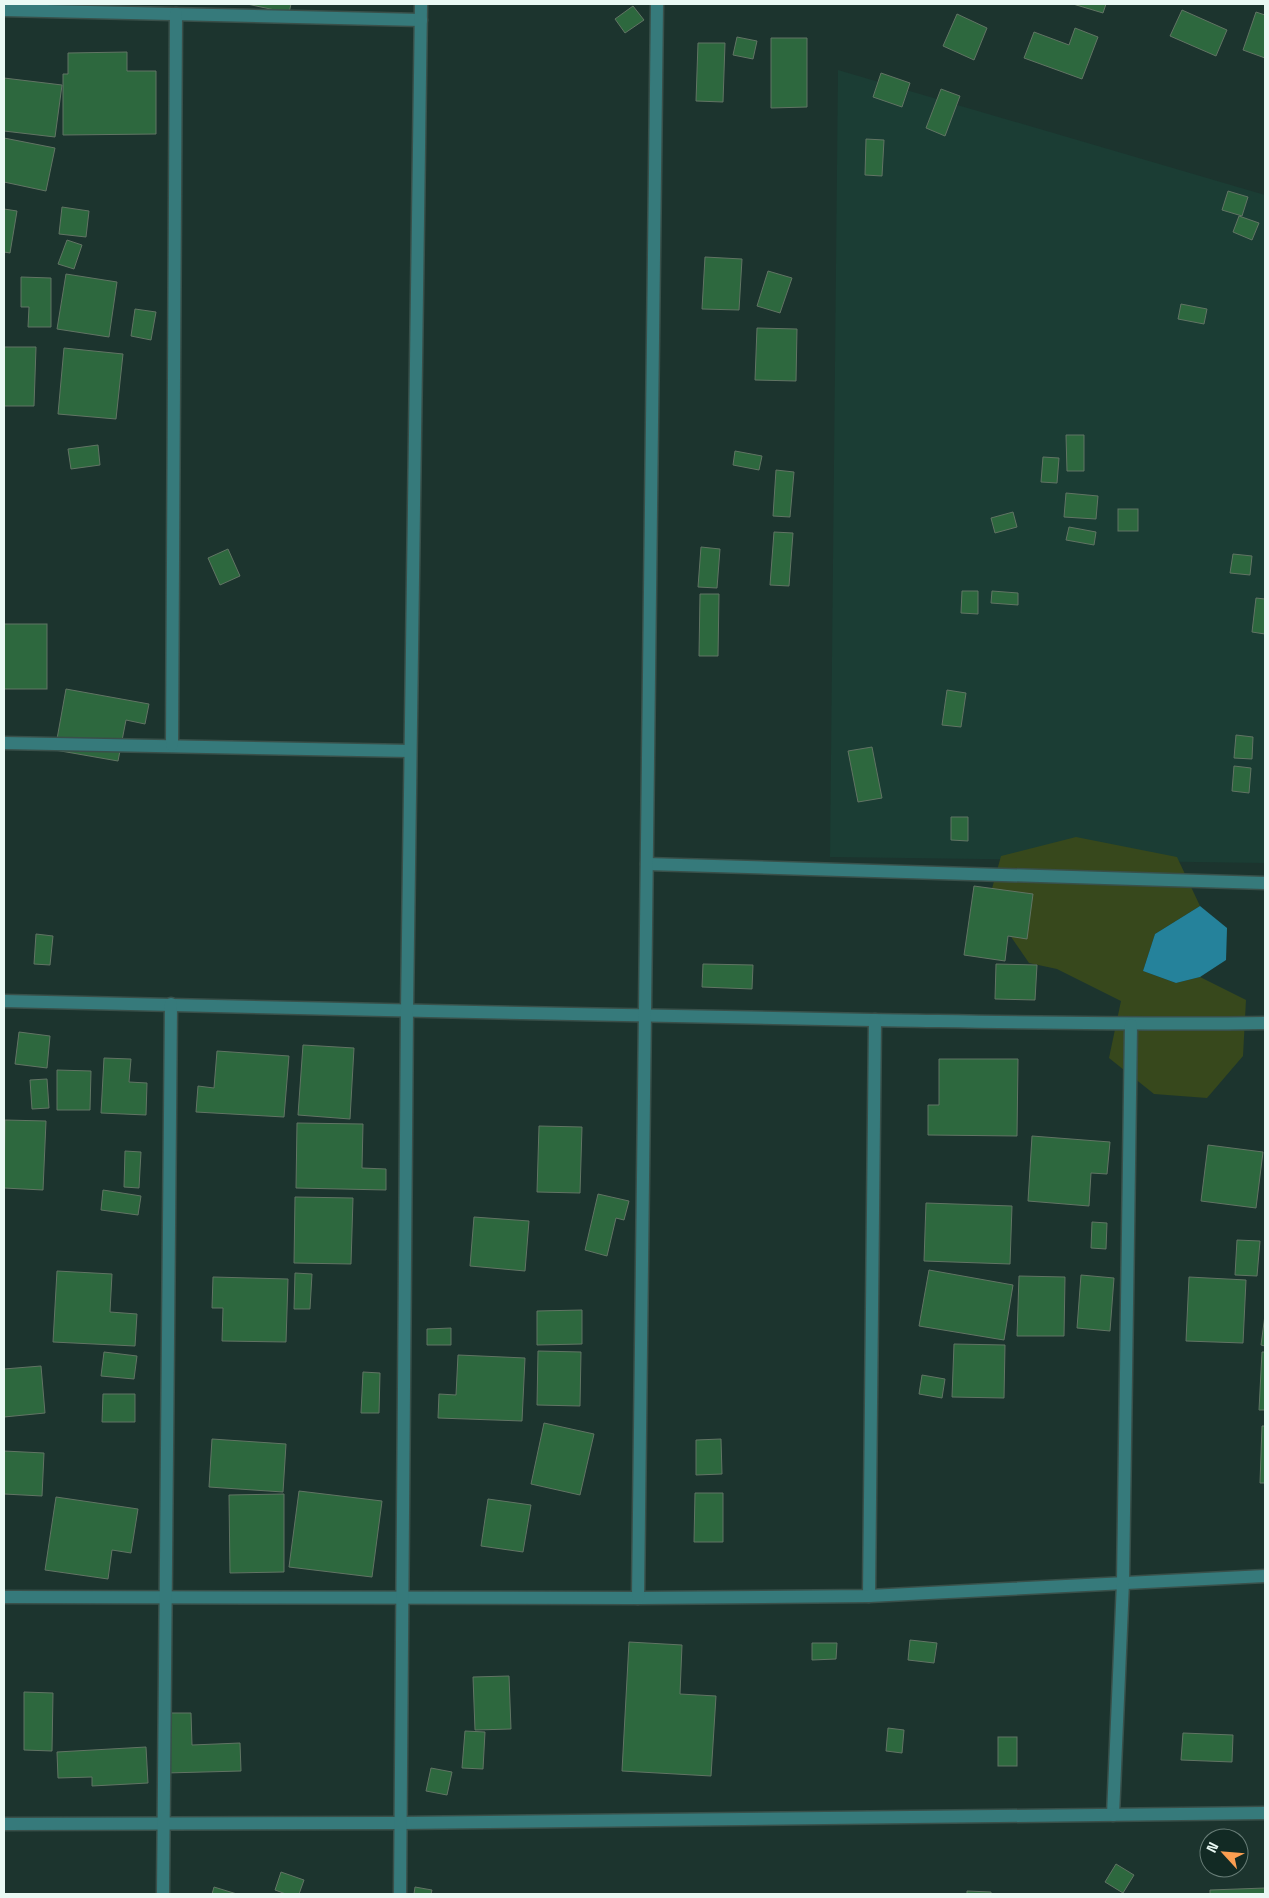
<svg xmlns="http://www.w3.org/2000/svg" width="1269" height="1898" font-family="'Space Grotesk',sans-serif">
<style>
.built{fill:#1b3d34}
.green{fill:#37481c}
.water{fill:#25829b}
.building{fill:#2d683e;stroke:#617464}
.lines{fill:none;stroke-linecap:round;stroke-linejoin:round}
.street-casing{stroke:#39504a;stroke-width:15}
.street{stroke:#367a7b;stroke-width:12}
</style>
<rect width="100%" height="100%" fill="#1c342e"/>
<polygon class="built" points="838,70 1265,195 1265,863 830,857"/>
<polygon class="green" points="1076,837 1177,857 1200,906 1155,934 1143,971 1176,983 1200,977 1246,1000 1243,1056 1207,1098 1154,1094 1109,1058 1121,1001 1057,969 1029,963 988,903 1001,856"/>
<polygon class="water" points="1200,906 1227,928 1226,960 1200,977 1176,983 1143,971 1155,934"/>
<g class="building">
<polygon points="247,4 291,4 289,13"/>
<polygon points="1073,4 1106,4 1103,13"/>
<polygon points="633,6 644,20 625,33 615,19"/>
<polygon points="1182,10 1227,30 1216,56 1170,36"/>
<polygon points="1256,12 1265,15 1265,58 1243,50"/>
<polygon points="957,14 987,28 974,60 943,46"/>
<polygon points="1075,28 1098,37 1082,79 1024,58 1034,32 1069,45"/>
<polygon points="737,37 757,41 753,59 733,55"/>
<polygon points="771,38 807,38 807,107 771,108"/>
<polygon points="698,43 725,43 723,102 696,101"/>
<polygon points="127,52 127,71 156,71 156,134 63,135 63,74 68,74 68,53"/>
<polygon points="881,73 910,83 902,107 873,97"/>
<polygon points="4,78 62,85 55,137 4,131"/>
<polygon points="941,89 960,96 945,136 926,128"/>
<polygon points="4,138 55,148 46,191 4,182"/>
<polygon points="866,139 884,140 882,176 865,175"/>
<polygon points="1228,191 1248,197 1242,216 1222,210"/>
<polygon points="62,207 89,211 86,237 59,234"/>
<polygon points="4,209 17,211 10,253 4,252"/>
<polygon points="1239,216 1259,223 1252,240 1233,232"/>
<polygon points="67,240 82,245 74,269 58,264"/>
<polygon points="705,257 742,259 739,310 702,309"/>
<polygon points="768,271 792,278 780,313 757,306"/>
<polygon points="66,274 117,282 109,337 57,329"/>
<polygon points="21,277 51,278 51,327 28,327 29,307 21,307"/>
<polygon points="1181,304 1207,309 1204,324 1178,319"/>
<polygon points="135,309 156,312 151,340 131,336"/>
<polygon points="757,328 797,329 796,381 755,380"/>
<polygon points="4,347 36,347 34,406 4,406"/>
<polygon points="64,348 123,354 116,419 58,414"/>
<polygon points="1066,435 1084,435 1084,471 1067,471"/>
<polygon points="98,445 100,465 71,469 68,449"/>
<polygon points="735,451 762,456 759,470 733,465"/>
<polygon points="1043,457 1059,458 1057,483 1041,482"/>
<polygon points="776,470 794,472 790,517 773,516"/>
<polygon points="1066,493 1098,496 1096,519 1064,517"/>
<rect x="1118" y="509" width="20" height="22"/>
<polygon points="1013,512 1017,527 995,533 991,518"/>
<polygon points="1069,527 1096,532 1094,545 1066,540"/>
<polygon points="774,532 793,533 789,586 770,585"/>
<polygon points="701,547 720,549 717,588 698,587"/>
<polygon points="228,549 240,576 220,585 208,558"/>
<polygon points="1233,554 1252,556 1250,575 1230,573"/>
<polygon points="962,591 978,591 978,614 961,613"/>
<polygon points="992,591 1018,593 1018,605 991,603"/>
<polygon points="700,594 719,594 718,656 699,656"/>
<polygon points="1256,598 1265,599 1265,634 1252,632"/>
<rect x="4" y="624" width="43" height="65"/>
<polygon points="66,689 149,704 145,724 126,720 118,761 55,750"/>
<polygon points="947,690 966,693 961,727 942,725"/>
<polygon points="1236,735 1253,737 1252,759 1234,758"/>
<polygon points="872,747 882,798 858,802 848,751"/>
<polygon points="1234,766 1251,768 1249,793 1232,791"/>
<polygon points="951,817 968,817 968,841 951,840"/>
<polygon points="974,886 1033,894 1027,939 1008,936 1005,961 964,955"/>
<polygon points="36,934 53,936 50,965 34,964"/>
<polygon points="703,964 753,965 752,989 702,987"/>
<polygon points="996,964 1037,965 1035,1000 995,999"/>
<polygon points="19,1032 50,1036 47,1068 15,1064"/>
<polygon points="303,1045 354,1048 350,1119 298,1115"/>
<polygon points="217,1051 289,1056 284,1117 196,1112 198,1086 214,1088"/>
<polygon points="104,1058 131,1059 129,1082 147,1083 146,1115 101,1113"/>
<polygon points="939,1059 1018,1059 1017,1136 928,1135 928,1105 939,1105"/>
<polygon points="57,1070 91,1071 90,1110 57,1110"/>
<polygon points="47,1079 49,1108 32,1109 30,1080"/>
<polygon points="5,1120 46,1121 43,1190 4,1188"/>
<polygon points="297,1123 363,1124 362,1168 386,1169 386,1190 296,1188"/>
<polygon points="539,1126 582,1127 580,1193 537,1192"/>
<polygon points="1032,1136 1110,1142 1107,1174 1091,1173 1089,1206 1028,1201"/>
<polygon points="1208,1145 1263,1152 1256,1208 1201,1201"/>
<polygon points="125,1151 141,1152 139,1188 124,1187"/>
<polygon points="103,1190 141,1196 138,1215 101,1210"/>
<polygon points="598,1194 629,1201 624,1220 616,1218 607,1256 585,1250"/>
<polygon points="295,1197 353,1198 351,1264 294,1263"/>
<polygon points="926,1203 1012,1206 1010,1264 924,1261"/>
<polygon points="474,1217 529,1221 525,1271 470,1266"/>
<polygon points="1092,1222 1107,1223 1106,1249 1091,1248"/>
<polygon points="1237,1240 1260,1241 1257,1276 1235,1275"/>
<polygon points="929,1270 1013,1285 1004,1340 919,1326"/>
<polygon points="57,1271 112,1274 110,1312 137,1314 135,1346 53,1342"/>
<polygon points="295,1273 312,1274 310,1309 294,1309"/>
<polygon points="1081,1275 1114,1278 1110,1331 1077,1328"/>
<polygon points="1019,1276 1065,1277 1064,1336 1017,1336"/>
<polygon points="213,1277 288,1279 286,1342 222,1341 223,1308 212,1308"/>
<polygon points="1189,1277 1246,1280 1243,1343 1186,1341"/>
<polygon points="582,1310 582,1344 537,1345 537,1311"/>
<polygon points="1265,1315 1265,1346 1261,1345"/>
<polygon points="451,1328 451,1345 427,1345 427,1329"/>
<polygon points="954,1344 1005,1345 1004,1398 952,1397"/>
<polygon points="538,1351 581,1352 580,1406 537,1405"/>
<polygon points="104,1352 137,1356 134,1379 101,1376"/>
<polygon points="1262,1352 1265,1352 1265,1410 1259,1410"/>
<polygon points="458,1355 525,1358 522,1421 438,1418 439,1394 456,1395"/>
<polygon points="41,1366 45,1413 4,1417 4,1369"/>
<polygon points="363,1372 380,1373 379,1413 361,1413"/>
<polygon points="922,1375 945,1379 942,1398 919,1394"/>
<polygon points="103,1394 135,1394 135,1422 102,1422"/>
<polygon points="544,1423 594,1434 580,1495 531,1484"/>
<polygon points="1262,1426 1265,1426 1265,1483 1260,1483"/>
<polygon points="212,1439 286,1444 283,1492 209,1487"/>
<polygon points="721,1439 722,1474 696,1475 696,1440"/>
<polygon points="4,1451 44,1453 42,1496 4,1494"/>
<polygon points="299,1491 382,1501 372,1577 289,1567"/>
<polygon points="695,1493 723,1493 723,1542 694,1542"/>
<polygon points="284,1494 284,1572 230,1573 229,1495"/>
<polygon points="56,1497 138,1509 131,1553 112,1550 108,1579 45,1570"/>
<polygon points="488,1499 531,1505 523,1552 481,1546"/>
<polygon points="910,1640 937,1643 934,1663 908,1660"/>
<polygon points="629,1642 682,1645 680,1694 716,1696 711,1776 622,1771"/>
<polygon points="812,1643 837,1643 836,1659 812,1660"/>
<polygon points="509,1676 511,1729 475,1730 473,1677"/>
<polygon points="24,1692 53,1693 52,1751 24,1750"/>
<polygon points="164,1713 191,1713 192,1745 240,1743 241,1771 166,1773"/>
<polygon points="888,1728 904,1730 902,1753 886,1751"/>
<polygon points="465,1731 485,1732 483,1769 462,1768"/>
<polygon points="1183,1733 1233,1735 1232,1762 1181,1760"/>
<rect x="998" y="1737" width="19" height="29"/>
<polygon points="146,1747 148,1783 92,1786 92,1777 58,1778 57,1752"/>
<polygon points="431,1768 452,1772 447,1795 426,1791"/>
<polygon points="1116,1864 1134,1875 1123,1893 1105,1882"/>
<polygon points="281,1872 304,1880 299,1894 286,1894 275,1890"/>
<polygon points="214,1887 237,1894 212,1894"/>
<polygon points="415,1887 432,1890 431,1894 414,1894"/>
<polygon points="1265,1888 1265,1894 1210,1894 1210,1890"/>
<polygon points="967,1891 991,1892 991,1894 967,1894"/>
</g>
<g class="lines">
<g class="street-casing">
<g id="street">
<polyline points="4,10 421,20"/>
<polyline points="4,743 410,751"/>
<polyline points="172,745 176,14"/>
<polyline points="647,864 1265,883"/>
<path d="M4,1001C293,1007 583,1016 872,1020C1003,1022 1134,1025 1265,1023"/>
<polyline points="869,1596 875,1020"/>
<polyline points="4,1597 638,1598 869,1596 1265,1576"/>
<polyline points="638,1598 657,4"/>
<polyline points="1113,1815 1123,1582 1131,1025"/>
<polyline points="4,1824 401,1823 1265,1813"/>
<polyline points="163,1894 171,1004"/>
<polyline points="400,1894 407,1009 421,4"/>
</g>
</g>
<use href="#street" class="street"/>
</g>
<rect width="1269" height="1898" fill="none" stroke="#eaf9f4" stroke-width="10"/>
<g transform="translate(1224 1853) rotate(296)"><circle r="24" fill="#122a24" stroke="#687d77"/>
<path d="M0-4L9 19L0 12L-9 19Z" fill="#fb9e51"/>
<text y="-8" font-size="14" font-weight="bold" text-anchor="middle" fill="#eaf9f4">N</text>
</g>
</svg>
